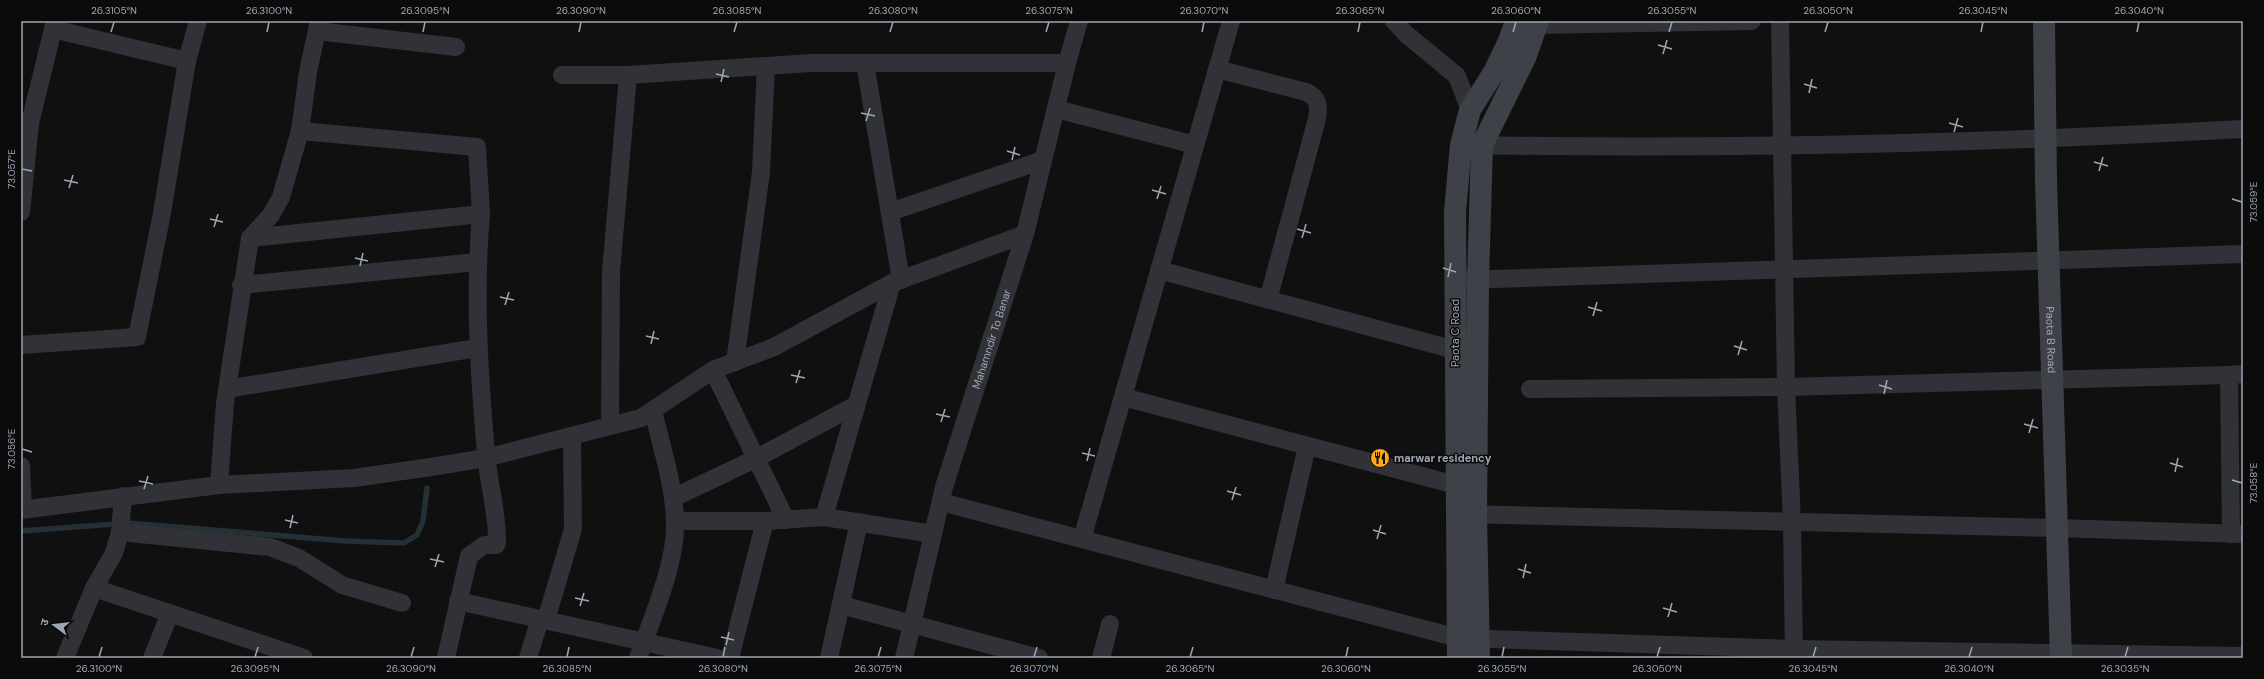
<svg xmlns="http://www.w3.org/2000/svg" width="2264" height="679" font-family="'DM Sans','Noto Sans Devanagari',sans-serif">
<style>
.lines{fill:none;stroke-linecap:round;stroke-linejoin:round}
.stream{stroke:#252f36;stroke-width:5.5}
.street{stroke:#303237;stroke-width:18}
.secondary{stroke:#3e4147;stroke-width:22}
.ticks{fill:none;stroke:#9fa7b4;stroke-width:1.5}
.labels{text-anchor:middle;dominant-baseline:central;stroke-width:3;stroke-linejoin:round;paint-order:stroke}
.street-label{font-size:11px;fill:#9fa7b4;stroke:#0b0b0c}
.poi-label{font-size:11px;font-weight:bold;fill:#9fa7b4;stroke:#0b0b0c;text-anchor:start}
.neatline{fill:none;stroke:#9fa7b4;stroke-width:1.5}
.ticks-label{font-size:10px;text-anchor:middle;fill:#9fa7b4}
</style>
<rect width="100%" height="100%" fill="#101011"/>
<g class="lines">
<polyline class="stream" points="21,531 128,523 346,541 404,543 417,535 423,521 427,488"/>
<g class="street">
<polyline points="1394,21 1406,34 1457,76 1470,110"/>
<polyline points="1780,21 1786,387 1792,522 1794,658"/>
<polyline points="1537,25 1752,21"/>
<polyline points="53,29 187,61"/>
<polyline points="317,31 456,47"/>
<polyline points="865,63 901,280"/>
<path d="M1217,69L1306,92C1319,98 1319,106 1317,119L1268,300"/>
<polyline points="562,75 628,75"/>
<polyline points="1056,109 1195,145"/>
<polyline points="300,131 477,147 481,214"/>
<path d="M1470,145C1728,150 1986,143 2243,129"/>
<polyline points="21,212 30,123 55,21"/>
<polyline points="890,212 1043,160"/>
<path d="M250,238L481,214C474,294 479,373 486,453C488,482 498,513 497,543L496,545H484L469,556L446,658"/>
<polyline points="1159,270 1455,350"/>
<polyline points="1464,280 2243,254"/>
<polyline points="241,285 477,262"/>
<polyline points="21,345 137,337 162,213 187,61 198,21"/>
<polyline points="735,362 761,172 766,66"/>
<polyline points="713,370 786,520"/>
<polyline points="227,389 477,348"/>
<polyline points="1530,389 1786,387 2229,375"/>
<polyline points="1123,397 1456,485"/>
<polyline points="610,426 641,418 713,370 774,347 892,283 1025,234"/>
<polyline points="21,466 23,510"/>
<polyline points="219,485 225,403 250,238 271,215 281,197 300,131 308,72 319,21"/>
<polyline points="673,498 757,458 856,405"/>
<polyline points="941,502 1458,638 1794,649 2243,656"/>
<polyline points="21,510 219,485 354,478 431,467 486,458 610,426 611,272 628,75 811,63 1067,63"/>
<polyline points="1462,514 2057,528 2243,534"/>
<polyline points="824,517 892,283"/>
<polyline points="675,521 765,521 824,517 933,534"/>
<polyline points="120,532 270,547 299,558 342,585 402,603"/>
<polyline points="2231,534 2229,375 2243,374"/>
<polyline points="1082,539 1231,21"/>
<polyline points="94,588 304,658"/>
<polyline points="1274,590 1307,446"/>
<polyline points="458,601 717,658"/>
<polyline points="841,605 1039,658"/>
<polyline points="546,620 573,529 572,436"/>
<polyline points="65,658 94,588 114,553 120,532 123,496"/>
<polyline points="152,658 170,613"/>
<polyline points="528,658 540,619"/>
<path d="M638,658C652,618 677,562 675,521C674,484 661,446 653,410"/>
<polyline points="730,658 765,521"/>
<polyline points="829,658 859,522"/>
<path id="s1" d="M904,658L944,487L1025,234L1067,63L1079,21"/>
<polyline points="1101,658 1110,624"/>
</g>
<g class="secondary">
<path id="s2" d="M2044,21L2046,181L2061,658"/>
<polyline points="1458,658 1455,211 1461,145 1470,110 1494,72 1509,41 1516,21"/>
<polyline points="1479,658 1476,515 1478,280 1482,145 1525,58 1538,21"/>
</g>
</g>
<path class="ticks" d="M111,32L114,22M267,32L269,22M423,32L425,22M579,32L581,22M734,32L737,22M890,32L893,22M1046,32L1049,22M1202,32L1204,22M1358,32L1360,22M1513,32L1516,22M1669,32L1672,22M1825,32L1828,22M1981,32L1983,22M2137,32L2139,22M1658,45L1672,49M1663,54L1667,40M716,74L729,77M721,82L724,69M1804,84L1817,88M1809,93L1812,79M861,113L875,116M866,121L870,108M1949,123L1963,127M1954,132L1958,118M1007,151L1020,155M1012,160L1015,147M2094,162L2108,166M22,169L32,171M2099,171L2103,157M64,180L78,183M69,188L73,175M1152,190L1166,194M1157,199L1161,186M2232,199L2242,202M210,219L223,222M214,227L218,214M1297,229L1311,233M1302,238L1306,224M355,258L368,261M360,266L363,253M1443,268L1456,272M1448,277L1451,263M500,297L514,300M505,305L509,292M1588,307L1602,311M1593,316L1597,302M646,336L659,339M651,344L654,331M1734,346L1747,350M1738,355L1742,341M791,375L805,378M796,383L800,370M1879,385L1892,389M1884,394L1887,380M936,414L950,417M941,422L945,409M2024,424L2038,428M2029,433L2033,419M22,449L32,452M1082,453L1095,456M1087,461L1090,448M2170,463L2183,467M2175,472L2178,458M2232,480L2242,483M139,481L153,484M144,489L148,476M1227,491L1241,495M1232,500L1236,487M285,520L298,523M290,528L293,515M1373,530L1386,534M1377,539L1381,525M430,559L444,562M435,567L439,554M1518,569L1531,573M1523,578L1526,564M575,598L589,601M580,606L584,593M1663,608L1677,612M1668,617L1672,603M721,637L734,640M726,645L729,632M99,657L102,647M255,657L258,647M411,657L414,647M567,657L569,647M723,657L725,647M878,657L881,647M1034,657L1037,647M1190,657L1193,647M1346,657L1348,647M1502,657L1504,647M1657,657L1660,647M1813,657L1816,647M1969,657L1972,647M2125,657L2128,647"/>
<defs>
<g id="restaurant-disc" transform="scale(1)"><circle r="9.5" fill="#ffa81a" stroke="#0b0b0c"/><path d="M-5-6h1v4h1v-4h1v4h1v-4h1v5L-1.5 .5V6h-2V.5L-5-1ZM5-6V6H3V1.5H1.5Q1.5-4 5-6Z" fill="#111"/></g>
</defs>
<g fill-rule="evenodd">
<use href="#restaurant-disc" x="1380" y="458"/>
</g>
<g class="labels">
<g class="street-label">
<text transform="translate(1455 333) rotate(-90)">Paota C Road</text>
<text stroke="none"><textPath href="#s1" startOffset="331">Mahamndir To Banar</textPath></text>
<text stroke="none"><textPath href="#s2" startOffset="319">Paota B Road</textPath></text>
</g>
<g class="poi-label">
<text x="1394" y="458">marwar residency</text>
</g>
</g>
<rect width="2264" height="679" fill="none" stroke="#0b0b0c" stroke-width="44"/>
<g transform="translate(54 625) rotate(285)" stroke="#0b0b0c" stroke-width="3" paint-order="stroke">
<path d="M0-3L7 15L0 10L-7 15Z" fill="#9fa7b4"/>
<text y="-6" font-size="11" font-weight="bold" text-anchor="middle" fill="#9fa7b4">उ</text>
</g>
<rect x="22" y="22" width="2220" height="635" class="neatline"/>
<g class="ticks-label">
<text x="114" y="14">26.3105°N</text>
<text x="269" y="14">26.3100°N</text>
<text x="425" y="14">26.3095°N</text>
<text x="581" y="14">26.3090°N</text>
<text x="737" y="14">26.3085°N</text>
<text x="893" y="14">26.3080°N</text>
<text x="1049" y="14">26.3075°N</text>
<text x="1204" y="14">26.3070°N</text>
<text x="1360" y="14">26.3065°N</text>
<text x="1516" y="14">26.3060°N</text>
<text x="1672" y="14">26.3055°N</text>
<text x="1828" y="14">26.3050°N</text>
<text x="1983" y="14">26.3045°N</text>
<text x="2139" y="14">26.3040°N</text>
<text transform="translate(11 169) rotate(-90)" y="4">73.057°E</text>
<text transform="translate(2253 202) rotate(-90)" y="4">73.059°E</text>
<text transform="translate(11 449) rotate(-90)" y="4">73.056°E</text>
<text transform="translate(2253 483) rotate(-90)" y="4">73.058°E</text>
<text x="99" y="672">26.3100°N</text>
<text x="255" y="672">26.3095°N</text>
<text x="411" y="672">26.3090°N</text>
<text x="567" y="672">26.3085°N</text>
<text x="723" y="672">26.3080°N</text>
<text x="878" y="672">26.3075°N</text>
<text x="1034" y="672">26.3070°N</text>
<text x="1190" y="672">26.3065°N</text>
<text x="1346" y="672">26.3060°N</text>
<text x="1502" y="672">26.3055°N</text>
<text x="1657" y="672">26.3050°N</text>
<text x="1813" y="672">26.3045°N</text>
<text x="1969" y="672">26.3040°N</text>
<text x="2125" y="672">26.3035°N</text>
</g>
</svg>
